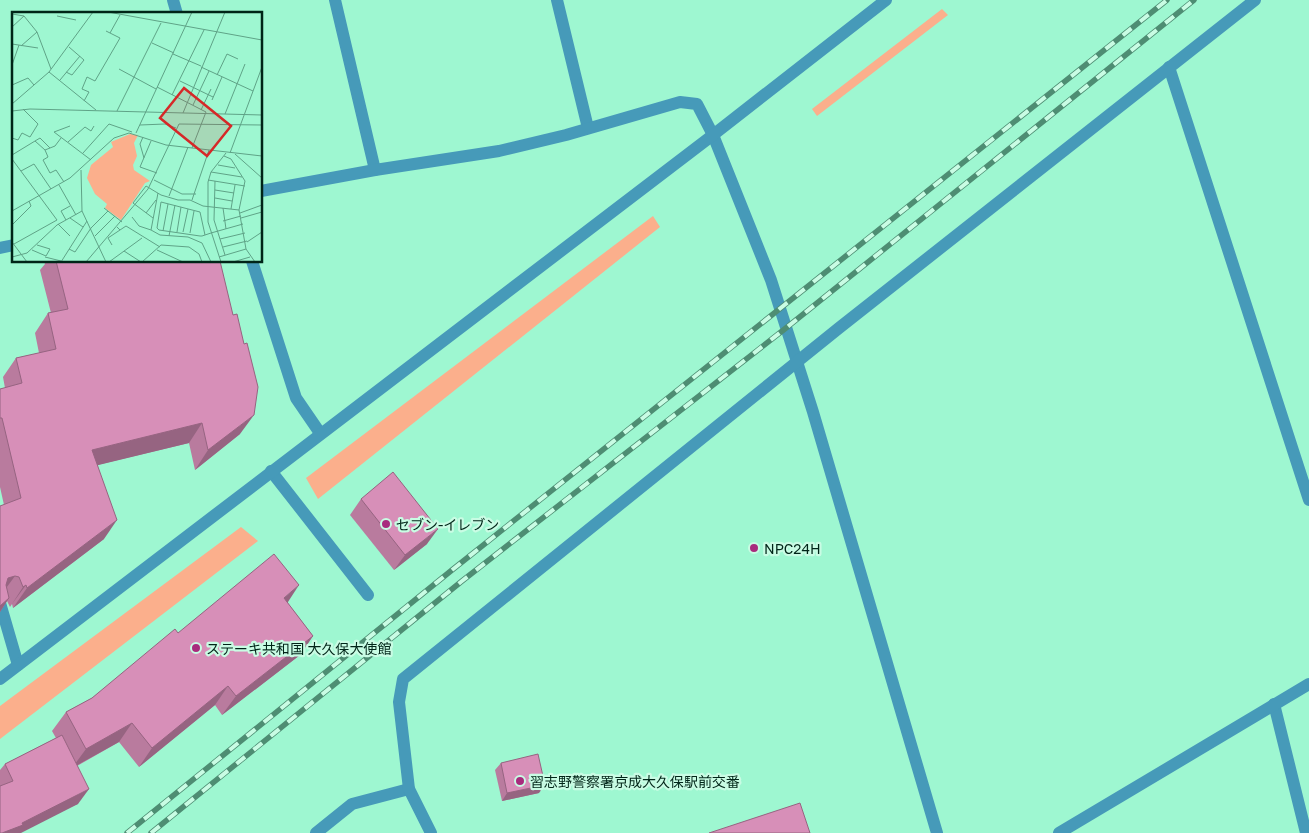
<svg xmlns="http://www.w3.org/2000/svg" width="1309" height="833" font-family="'Golos Text','Noto Sans JP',sans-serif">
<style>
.green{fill:#fbaf8c}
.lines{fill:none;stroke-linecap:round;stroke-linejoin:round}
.minor{stroke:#469ab9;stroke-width:12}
.rail-casing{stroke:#4e8d73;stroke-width:5.5}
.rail{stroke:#c9fce4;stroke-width:4;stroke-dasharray:11;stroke-linecap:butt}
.wall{fill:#b97b9e}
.shaded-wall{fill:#966481}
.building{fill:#d78fb8;stroke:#966481}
.poi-dot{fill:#a82b7d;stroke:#c9fce4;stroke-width:2}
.labels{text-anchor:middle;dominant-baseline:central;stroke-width:4.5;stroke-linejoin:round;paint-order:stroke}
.poi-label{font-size:14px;fill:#002518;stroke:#c9fce4;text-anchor:start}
.inset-road{fill:none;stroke:#5fa387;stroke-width:1}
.view{fill:#d62828;fill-opacity:0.15;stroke:#d62828;stroke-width:2.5}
.inset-edge{fill:none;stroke:#002518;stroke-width:2.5}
</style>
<rect width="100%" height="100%" fill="#9ef7d1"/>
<g class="green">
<polygon points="942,9 948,15 817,116 812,109"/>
<polygon points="653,216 660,227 318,499 306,478"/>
<polygon points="241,527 258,541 0,739 0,706"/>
</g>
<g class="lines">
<g class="minor">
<polyline points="173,0 177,14"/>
<polyline points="335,0 375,170"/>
<polyline points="557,0 588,128"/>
<polyline points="1169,67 1309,500"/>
<polyline points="261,191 375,170 499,151 566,135 680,102 697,104 713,135 771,280 813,412 937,833"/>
<polyline points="0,248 14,245"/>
<polyline points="252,261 296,398 320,433"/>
<polyline points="271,471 368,595"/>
<polyline points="0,603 18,665"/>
<polyline points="0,679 713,135 886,0"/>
<polyline points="1274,704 1306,833"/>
<polyline points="316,833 352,804 409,789"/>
<polyline points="431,833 409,789 399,702 403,679 839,328 1255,0"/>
<polyline points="1059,833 1309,684"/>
</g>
<g class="rail-casing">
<g id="rail">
<polyline points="127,833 452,570 1167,0"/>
<polyline points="151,833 462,581 786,328 1194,0"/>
</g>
</g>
<use href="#rail" class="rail"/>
</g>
<g class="wall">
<polygon points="44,261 220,261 240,434 195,470 189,443 97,465 104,539 13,608 12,604 10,607 7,601 0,612 0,506 4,505 0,487 0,389 5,388 3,377 16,358 39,353 35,333 48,313 51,313 40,270 45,264"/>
<polygon points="361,499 427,544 394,570 350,515"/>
<polygon points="287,602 313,636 300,655 222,715 215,705 139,767 119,742 77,766 78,804 0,833 0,770 5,764 56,738 52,731 66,712 92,698 178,633"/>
<polygon points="501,763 539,793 502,801 495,770"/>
</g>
<g class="shaded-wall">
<polygon points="254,415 240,434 195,470 208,450"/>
<polygon points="202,423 189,443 78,470 92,450"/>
<polygon points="117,520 104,539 13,608 27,588"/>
<polygon points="438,529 427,544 394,570 405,555"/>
<polygon points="15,576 1,595 8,578"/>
<polygon points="26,585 12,604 10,607 23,587"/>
<polygon points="299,585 286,605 284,598"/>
<polygon points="9,598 0,612 0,606"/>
<polygon points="313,636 300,655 222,715 236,696"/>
<polygon points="228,686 215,705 139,767 152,748"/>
<polygon points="132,723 119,742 72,768 86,749"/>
<polygon points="545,785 539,793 502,801 507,793"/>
<polygon points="89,789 78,804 21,833 2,833"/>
</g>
<g class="building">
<polygon points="56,261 220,261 233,315 237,314 244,344 247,343 258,387 254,415 208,450 202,423 92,450 117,520 27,588 26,585 23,587 19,577 15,576 8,578 6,585 9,598 0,606 0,506 21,498 2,418 0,418 0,389 22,383 16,358 56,349 48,313 68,309"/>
<polygon points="393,472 438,529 405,555 361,499"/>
<polygon points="274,554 299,585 284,598 313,636 236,696 228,686 152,748 132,723 86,749 66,712 92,698 175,629 178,633"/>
<polygon points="62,735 89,789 22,823 23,825 2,833 0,833 0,786 13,781 5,764"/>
<polygon points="538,754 545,785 507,793 501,763"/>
<polygon points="800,803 810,833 709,833"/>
</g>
<g class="poi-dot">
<circle cx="386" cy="524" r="5"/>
<circle cx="754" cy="548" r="5"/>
<circle cx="196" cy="648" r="5"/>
<circle cx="520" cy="781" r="5"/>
</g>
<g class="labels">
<g class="poi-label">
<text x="396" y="524">セブン-イレブン</text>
<text x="764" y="548">NPC24H</text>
<text x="206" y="648">ステーキ共和国 大久保大使館</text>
<text x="530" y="781">習志野警察署京成大久保駅前交番</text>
</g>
</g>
<g transform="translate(12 12)">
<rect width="250" height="250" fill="#9ef7d1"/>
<path d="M118,122L126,123L122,131L125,144L121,153L122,158L138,169L133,171L109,208L93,196L95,192L83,182L75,166L79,153L101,135L99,130Z" fill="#fbaf8c"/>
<path class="inset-road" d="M96,0L250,28M0,2L12,4L25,20L39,57M45,4L64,8M0,15L12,4M94,19L98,21L108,3M140,31L162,41M0,32L26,36M9,34L25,20M161,42L189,54M0,53L7,33M189,55L241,79M107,57L144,77M37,60L84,98M54,60L60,63L72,48L57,35M205,63L215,42L226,47M48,68L68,44M168,69L201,85M225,72L233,52M0,73L16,66L22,73M145,75L194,100L180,136M160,83L192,18M200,88L210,65M72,89L77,80L70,77L75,65L83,69L108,26L98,21M0,92L37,60L81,0M181,93L197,59M189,98L199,77M0,99L18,97L250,103M105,99L149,11M171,101L213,0M213,102L225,72M128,113L153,112L164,116M58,114L42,120L79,148M124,121L180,0M131,125L128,132L132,146M0,126L6,128L10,121L18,125L26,112L11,97M23,129L28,126L38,136M139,129L128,155L145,161M56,130L73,115L79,119L82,114M33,138L43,134L49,126M71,141L97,112L120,120M218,141L250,55M223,142L250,166M0,143L23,129L33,138L36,145L31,148L38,161L44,158L52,170M212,144L219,147L233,169L227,198M0,147L45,208L2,232M206,153L223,156M69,158L70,199L94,250M9,159L22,152L39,177M199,160L230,165M142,168L170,182H184M196,168L233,174M203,169L202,208L213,243M47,173L64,203M203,178L222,181M146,181L139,218L148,223L176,225L190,231L199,250M157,184L176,135M203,186L220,189M180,188L197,138M92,196L110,210M211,196L214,217M219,197L223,173M0,199L58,166L102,126L117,121L154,133L250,144M134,201L144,188M228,201L250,193M120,205L127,214L139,218M58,206L71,215M141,206L121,191L134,174L149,183L166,188H178L191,194L227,198L234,237L243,250M229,206L250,200M54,208L49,199L58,194M211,209L229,204M46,212L58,224M0,213L19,194L17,189M105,215L108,218L114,214L148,235M151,219L156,192M165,220L169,195M171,220L176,197M178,221L182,199M193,223L188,200L149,190L145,216L147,218L188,224H190L199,221L231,212M83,224L103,204M157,224L163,193M208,227L233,221M0,230L15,250M235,230L250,220M100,233L96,226L108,218M211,235L235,229M57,237L63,240L79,216L96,199M20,238L34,244L38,237L25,233M145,238L171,250M112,239L129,250M0,245L15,241L45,213L70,199M33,245L49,249M207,245L234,237M49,250L75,209M74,250L136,177L167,112L250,113M97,250L130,226M130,250L149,233L177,235L187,242L190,250M209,250L196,210V170L199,160L214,141M221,250L238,245"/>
<path class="view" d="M172,76L219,114L195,144L148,106Z"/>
<rect width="250" height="250" class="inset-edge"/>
</g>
</svg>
